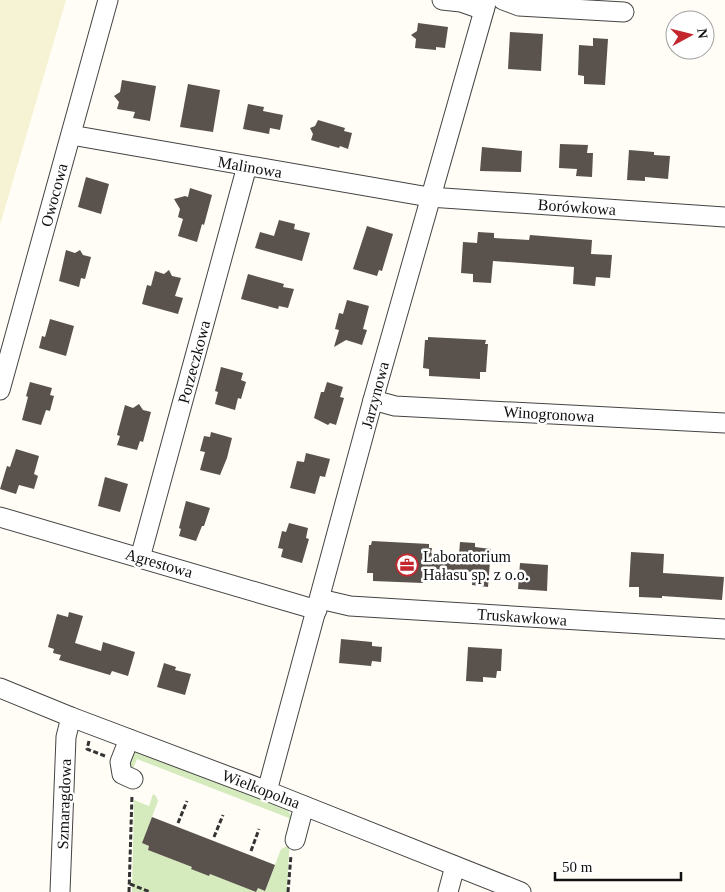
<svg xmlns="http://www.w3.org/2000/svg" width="725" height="892" font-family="'Times New Roman',serif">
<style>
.farmland{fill:#f6f3d4}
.green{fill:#d5ebbd}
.building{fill:#5a524d}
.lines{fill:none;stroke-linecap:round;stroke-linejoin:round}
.minor-casing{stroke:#444;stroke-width:21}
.path{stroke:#333;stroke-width:3;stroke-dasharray:5 2.5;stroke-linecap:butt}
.minor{stroke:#fff;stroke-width:19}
.labels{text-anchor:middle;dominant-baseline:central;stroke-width:5;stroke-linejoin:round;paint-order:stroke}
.street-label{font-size:16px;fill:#111;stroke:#fff}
.poi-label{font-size:16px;fill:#111;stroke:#fff;text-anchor:start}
</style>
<rect width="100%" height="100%" fill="#fffdf5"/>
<polygon class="farmland" points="0,0 66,0 0,225"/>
<polygon class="green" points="139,749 288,810 291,816 287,892 132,892 134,800 149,806 153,794 156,796 158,801 142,843 149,846 148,850 192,867 192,869 209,876 210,874 256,892 258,888 265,891 281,849 288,846 289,818 137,759 132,771 129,767 128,759 131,754"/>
<g class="building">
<polygon points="418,23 448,27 445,48 436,47 436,50 415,48 416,39 411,35 417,31"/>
<polygon points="510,32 543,34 541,71 508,69"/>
<polygon points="593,38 608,39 605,85 584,84 584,76 578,75 579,45 593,46"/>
<polygon points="122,80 156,86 150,121 133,118 135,112 117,109 119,102 114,96 120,92"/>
<polygon points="188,84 220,90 213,132 180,127"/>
<polygon points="248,104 264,107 263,111 283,115 280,130 270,128 269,134 243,129"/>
<polygon points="318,120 345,128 344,131 352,133 348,149 340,146 339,148 311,140 313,134 310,128 315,126"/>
<polygon points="560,144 588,145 587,153 593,153 592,177 576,176 577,169 559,168"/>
<polygon points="482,147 522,151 521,172 480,171"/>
<polygon points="629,150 654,152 654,155 670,156 668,179 645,177 645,181 627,180"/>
<polygon points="86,177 109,184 101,214 78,207"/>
<polygon points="190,188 212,195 204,225 202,224 197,242 178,236 183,219 178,217 180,209 174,199 185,196 188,197"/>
<polygon points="279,220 295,224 294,229 310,233 302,261 255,248 260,232 274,236"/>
<polygon points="367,226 393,234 382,271 379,270 377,276 353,269"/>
<polygon points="478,232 494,233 494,238 529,240 530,235 592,240 591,254 612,255 610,278 596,277 595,286 573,284 574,267 493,261 491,283 473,282 473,274 461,273 463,242 477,243"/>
<polygon points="66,250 75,253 80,250 83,255 91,257 85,279 81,278 79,287 59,281"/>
<polygon points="169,270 172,276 181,278 175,296 183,298 178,314 142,304 147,285 151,286 155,271 164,274"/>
<polygon points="248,274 284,284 283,287 294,289 288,308 279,306 278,309 241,299"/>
<polygon points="347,300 369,306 363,329 367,330 362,345 346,340 334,347 339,330 335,329 339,313 343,314"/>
<polygon points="50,319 74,326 66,356 39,348 42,336 45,337"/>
<polygon points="428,337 486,340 485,344 488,344 486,372 480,372 480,379 429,376 429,369 423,368 425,340 428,340"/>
<polygon points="221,367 243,373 241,380 246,382 241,399 238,398 235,410 215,404 218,392 215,391"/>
<polygon points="30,382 52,388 50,395 54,396 50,411 46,410 41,425 22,420 28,397 26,396"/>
<polygon points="327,382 343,387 340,397 344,398 336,425 330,423 328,425 314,418 321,392 324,392"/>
<polygon points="139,404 143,410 151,412 143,442 140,441 137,450 117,445 120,436 117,435 125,405 133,408"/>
<polygon points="211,432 232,438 227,458 220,475 200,470 205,452 200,451 204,436 210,437"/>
<polygon points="16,449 39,456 34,474 38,476 34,489 19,485 16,494 0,489 7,466 10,467"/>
<polygon points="306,453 330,459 325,477 320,476 315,494 290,488 297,461 304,462"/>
<polygon points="105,477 128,484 120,512 98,506"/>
<polygon points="186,501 210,508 204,526 202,526 196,541 179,536 181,529 179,528"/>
<polygon points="289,523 308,528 306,538 309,539 302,563 281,557 283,549 278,548 282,531 286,532"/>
<polygon points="372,541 429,544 429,548 432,548 431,553 459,555 460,542 475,543 475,547 491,549 488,587 472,585 473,572 431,569 430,576 424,576 423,583 373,581 373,573 367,573 369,545 371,545"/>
<polygon points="631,552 664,554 663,573 724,577 722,600 662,596 662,598 639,597 639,587 629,587"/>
<polygon points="520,563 548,565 547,591 518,589"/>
<polygon points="69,612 83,616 75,643 101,651 103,642 135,652 128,676 112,671 110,675 59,660 61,655 53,653 54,649 48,647 57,614 68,617"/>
<polygon points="341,639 372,642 372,646 382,647 381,662 372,661 371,666 339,663"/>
<polygon points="468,647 502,649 501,671 497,671 496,678 483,677 483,682 466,681"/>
<polygon points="164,663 176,667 175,670 191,674 185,695 157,687"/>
<polygon points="152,817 275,865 265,891 258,888 256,892 210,874 209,876 191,869 192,867 148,850 149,846 142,843"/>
</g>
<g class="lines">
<g class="minor-casing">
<g id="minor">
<polyline points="442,0 461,2 484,10"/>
<polyline points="503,0 519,6 624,12"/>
<polyline points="71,135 429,197 725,217"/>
<polyline points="0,390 108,0"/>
<polyline points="373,400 395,406 725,423"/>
<polyline points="0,517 317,610"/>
<polyline points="140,558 247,166"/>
<polyline points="320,599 350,606 725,629"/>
<polyline points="0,688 71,717 267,791 521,892"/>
<polyline points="129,739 120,762 122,774 133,779"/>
<polyline points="267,791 373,400 487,0"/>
<polyline points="295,840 304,806"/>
<polyline points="60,892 66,737 71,717"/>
<polyline points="448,892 455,866"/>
</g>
</g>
<g class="path">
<polyline points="89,741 87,749 105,756"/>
<polyline points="178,823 187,801"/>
<polyline points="214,837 223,815"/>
<polyline points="251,851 259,829"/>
<polyline points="130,884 150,892"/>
<polyline points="129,892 132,795"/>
<polyline points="288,892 291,855"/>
</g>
<use href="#minor" class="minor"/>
</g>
<defs>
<g id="office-ring" transform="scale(1.125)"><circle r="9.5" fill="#fff" stroke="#c4262e" stroke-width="1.5"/><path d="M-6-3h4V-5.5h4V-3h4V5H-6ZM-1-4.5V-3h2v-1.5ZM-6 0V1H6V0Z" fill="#c4262e"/></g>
</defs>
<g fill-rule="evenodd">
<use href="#office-ring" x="407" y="565"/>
</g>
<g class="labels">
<g class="street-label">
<text transform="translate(250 167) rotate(10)">Malinowa</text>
<text transform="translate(54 195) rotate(-75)">Owocowa</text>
<text transform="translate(577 207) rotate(4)">Borówkowa</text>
<text transform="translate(194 362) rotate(-75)">Porzeczkowa</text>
<text transform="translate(375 395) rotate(-75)">Jarzynowa</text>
<text transform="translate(549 414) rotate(3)">Winogronowa</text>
<text transform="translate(159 563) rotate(16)">Agrestowa</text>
<text transform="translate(522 617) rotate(4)">Truskawkowa</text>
<text transform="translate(261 789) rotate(21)">Wielkopolna</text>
<text transform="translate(64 804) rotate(-88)">Szmaragdowa</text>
</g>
<g class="poi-label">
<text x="423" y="556">Laboratorium<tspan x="423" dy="18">Hałasu sp. z o.o.</tspan></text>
</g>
</g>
<g transform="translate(690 35) rotate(83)"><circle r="24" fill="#ffffff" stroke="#a0a0a0"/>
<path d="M0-4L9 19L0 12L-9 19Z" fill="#c4262e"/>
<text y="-8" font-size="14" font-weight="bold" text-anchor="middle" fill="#111111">N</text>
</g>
<path d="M555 872v8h126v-8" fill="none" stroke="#111111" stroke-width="2.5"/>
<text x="562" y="872" font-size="15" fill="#111111" stroke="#ffffff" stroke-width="4" paint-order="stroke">50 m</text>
</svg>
